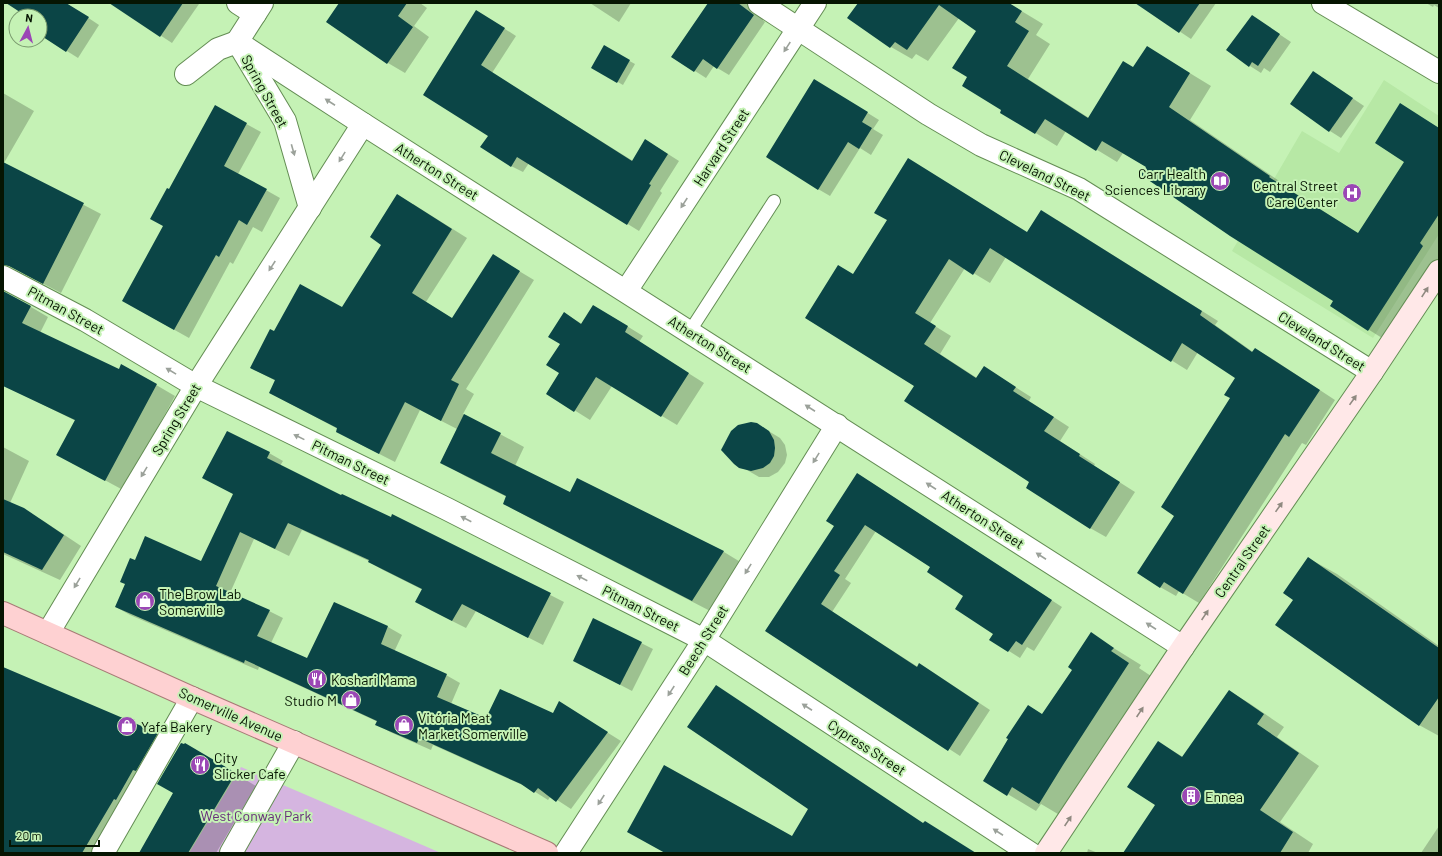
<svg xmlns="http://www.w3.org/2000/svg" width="1442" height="856" font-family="Barlow,sans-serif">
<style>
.built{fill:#b7e8a5}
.green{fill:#d5b5e0}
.shadow{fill:#0003}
.building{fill:#0b4546}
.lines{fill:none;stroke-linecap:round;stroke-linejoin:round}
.lane-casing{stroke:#648d54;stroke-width:14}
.street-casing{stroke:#648d54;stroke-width:24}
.secondary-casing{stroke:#648d54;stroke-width:24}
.primary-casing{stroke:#a77b76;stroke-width:24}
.lane{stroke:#fff;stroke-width:12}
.street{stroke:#fff;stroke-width:22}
.secondary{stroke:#ffe8e8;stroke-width:22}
.primary{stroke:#fed1d2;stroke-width:22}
.oneway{fill:#9ba19a}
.oneway2{fill:#8f8980}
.labels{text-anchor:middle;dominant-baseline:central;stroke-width:4;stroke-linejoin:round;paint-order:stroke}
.street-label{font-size:14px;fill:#061502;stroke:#c5f2b5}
.poi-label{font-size:14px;fill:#061502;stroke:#c5f2b5;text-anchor:start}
.park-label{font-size:14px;fill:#672c7a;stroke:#c5f2b5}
</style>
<rect width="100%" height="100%" fill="#c5f2b5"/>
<polygon class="built" points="1384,80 1439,116 1439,234 1373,338 1232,251 1302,131 1339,153"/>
<polygon class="green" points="241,767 441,853 189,853"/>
<g class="shadow">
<polygon points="50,3 66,3 99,25 78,58 40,34 40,18"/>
<polygon points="111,3 198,3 199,4 172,43"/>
<polygon points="340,3 420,3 427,8 414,26 429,37 405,73 388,63 327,22"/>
<polygon points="590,3 631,3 619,22"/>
<polygon points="709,3 760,3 758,10 761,18 765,22 729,75 714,66 706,78 673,57"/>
<polygon points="859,3 1008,3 1043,24 1036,35 1050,44 1028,79 1089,118 1134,69 1147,47 1211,86 1190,120 1291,189 1290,190 1359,234 1405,162 1400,105 1439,128 1439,266 1390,343 1331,306 1335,301 1147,167 1123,153 1117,162 1066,131 1057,146 1001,112 1003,110 968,76 977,30 959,18 928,61 916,54 912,59 891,47 849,18"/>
<polygon points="1164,3 1216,3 1191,39 1155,15"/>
<polygon points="1426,3 1439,3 1439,8 1434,5 1433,7"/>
<polygon points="1252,16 1291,42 1270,72 1264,68 1261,73 1250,66"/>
<polygon points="488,18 516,36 492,73 633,161 657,147 679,161 660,191 662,193 639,231 529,163 523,172 511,166 489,135 424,94"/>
<polygon points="604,47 635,64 623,85 592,67"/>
<polygon points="1314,72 1364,106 1341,138 1330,131"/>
<polygon points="826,87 879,120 873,129 883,135 871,155 860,148 830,196 818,189"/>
<polygon points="3,93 34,111 4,163 101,214 61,293 3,263"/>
<polygon points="215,107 261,132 238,174 280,198 262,232 253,227 233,264 230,262 189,338 137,309 165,226 169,190"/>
<polygon points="413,204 467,238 426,302 453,319 509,265 534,280 466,389 474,394 463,414 524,447 515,466 571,494 578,479 724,552 747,566 716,614 528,517 504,504 507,497 465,476 441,462 457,429 420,410 395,462 352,440 338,429 270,393 276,381 251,368 274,332 342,308"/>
<polygon points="1057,220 1218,321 1215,325 1253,352 1255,349 1271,358 1335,400 1306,445 1302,443 1199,603 1179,591 1176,596 1160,587 1176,516 1232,398 1237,377 1198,352 1187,370 1006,257 990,283 965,268 930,323 951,336 940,354 977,378 984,367 1031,397 1029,401 1069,427 1060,441 1095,464 1094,466 1135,492 1106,537 1090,528 1031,482 915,386 854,275 1028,233"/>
<polygon points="3,296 31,307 48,317 40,333 119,370 122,365 175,396 123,490 75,464 76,421 3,385"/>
<polygon points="564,313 582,324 609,315 643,336 639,342 704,383 677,425 612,386 590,420 547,393 560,373 561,344"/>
<polygon points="757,424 780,438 785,445 787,455 785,463 778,472 769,477 759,477 735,463"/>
<polygon points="3,447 29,461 10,503 42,520 81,546 60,580 3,554"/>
<polygon points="269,453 283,461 280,466 341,497 391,518 393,515 564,602 543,645 476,611 466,628 430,610 423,590 383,570 369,562 369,561 302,530 289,556 254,539 230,593 269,611 283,618 271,643 308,659 334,603 388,627 402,635 394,652 446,675 460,683 451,704 487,720 554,714 573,711 621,741 571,809 551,796 548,800 529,788 433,745 431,750 390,732 377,724 378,722 259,667 258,670 130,615 116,607 135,561 202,563 234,494 204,478"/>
<polygon points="869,481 1062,607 1034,651 1027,647 1020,658 990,639 994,633 964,595 931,566 876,531 845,579 851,583 832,612 918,667 920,664 931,671 990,710 960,756 766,630"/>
<polygon points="1308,558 1337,574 1439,646 1439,736 1419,725 1294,600"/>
<polygon points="1091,634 1141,665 1139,668 1157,680 1068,820 1041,804 1036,811 984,780 1028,706 1043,715 1073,669"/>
<polygon points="641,643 653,649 632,691 586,667"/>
<polygon points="3,668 157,734 178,746 157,782 154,781 109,853 3,853"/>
<polygon points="1229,691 1249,703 1284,727 1277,737 1319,766 1280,822 1313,844 1308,853 1124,853 1157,805 1158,742 1183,757"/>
<polygon points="730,695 924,824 975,853 666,853 792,837 810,808"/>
<polygon points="185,744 256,786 216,853 140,853 174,792"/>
<polygon points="1439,826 1439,853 1421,853"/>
<polygon points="1088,849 1098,853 1087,853"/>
</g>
<g class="building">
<polygon points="6,3 66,3 89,17 66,52 40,35 40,16 26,16"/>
<polygon points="109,3 183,3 160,37"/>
<polygon points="339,3 407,3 398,16 413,27 387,64 326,22"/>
<polygon points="708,3 738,3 754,15 717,69 703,59 694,72 671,57"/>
<polygon points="858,3 1009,3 1022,11 1015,22 1029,31 1007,66 1088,118 1123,61 1133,67 1147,46 1190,73 1169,107 1270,176 1269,177 1358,233 1404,162 1375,143 1400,103 1439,128 1439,214 1420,243 1423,246 1368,331 1330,306 1333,301 1230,236 1141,175 1146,167 1102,141 1096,151 1045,119 1035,134 1000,113 1001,110 962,86 967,77 952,68 976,31 939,5 907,50 895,42 890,48 847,18"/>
<polygon points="1135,3 1200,3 1179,33"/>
<polygon points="476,10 505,28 481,65 632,161 645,139 668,154 649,184 651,185 627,225 517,157 511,167 480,147 488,136 423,95"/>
<polygon points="1252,15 1280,34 1258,66 1252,62 1249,67 1226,50"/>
<polygon points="604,45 630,60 617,83 591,68"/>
<polygon points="1313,71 1353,98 1329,132 1290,104"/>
<polygon points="814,79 868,112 862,122 872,128 859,149 848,142 818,190 766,157"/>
<polygon points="215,105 247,123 224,166 267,189 247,225 239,220 219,257 216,255 174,330 122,301 163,226 150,219 167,188 169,189"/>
<polygon points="908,158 1027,232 1041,210 1202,311 1200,315 1252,352 1255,348 1320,390 1289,437 1285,434 1183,594 1164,582 1160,588 1137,573 1174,516 1161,507 1230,398 1224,395 1235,378 1182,343 1171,362 990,248 973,275 949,259 915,313 936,326 924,344 976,378 984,366 1016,387 1013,391 1054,417 1044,431 1080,454 1079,456 1120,482 1090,529 1026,488 1029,482 904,401 914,386 805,318 838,265 853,274 887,220 874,213"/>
<polygon points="3,162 84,203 43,284 9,266 3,265"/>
<polygon points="397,194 452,229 412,293 452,318 493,254 520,271 451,380 459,384 441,421 405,402 379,454 336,432 337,428 269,393 275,380 250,368 270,329 274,331 300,284 342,307 381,245 370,237"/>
<polygon points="3,291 31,306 22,323 119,369 121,364 157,384 105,481 56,455 75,420 3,386"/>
<polygon points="593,305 628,326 625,332 689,373 661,417 596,377 574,412 546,394 559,373 546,365 560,344 548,337 564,312 581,324"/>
<polygon points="464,414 501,433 491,453 570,492 577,478 724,551 692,601 503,504 506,496 440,463"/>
<polygon points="751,422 757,423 769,431 774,440 775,448 774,456 770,463 763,468 751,471 739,468 734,464 721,450 731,431 738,425"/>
<polygon points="227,431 270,452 267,458 341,495 342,494 391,517 392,514 551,593 528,638 462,604 452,621 415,602 422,589 368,562 369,560 288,523 275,549 240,532 216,586 270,610 257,636 307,658 334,602 388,626 381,644 447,674 437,697 486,718 500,689 553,713 559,701 608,732 556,802 538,788 534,793 521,784 419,738 417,743 375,725 377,721 245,660 244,663 115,607 125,584 120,582 130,558 135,560 145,536 201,561 233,494 202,478"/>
<polygon points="857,473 1052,600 1022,645 1016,641 1008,652 989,640 993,634 955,609 963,596 927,572 930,567 865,525 834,571 840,575 821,604 917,667 919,663 979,703 948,751 765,631 834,526 826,521"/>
<polygon points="3,499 24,508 64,535 42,570 3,552"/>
<polygon points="1308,557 1439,648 1439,697 1419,726 1275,625 1293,600 1283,593"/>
<polygon points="593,618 642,642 620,685 573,661"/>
<polygon points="1091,632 1114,648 1111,651 1129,663 1063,765 1039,804 1012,787 1007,796 983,781 1008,739 1006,738 1028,705 1042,714 1072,670 1068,667"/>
<polygon points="3,667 158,733 136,771 133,770 116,800 114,799 82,853 3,853"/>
<polygon points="716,685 923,823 925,821 976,853 665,853 627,832 664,765 792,836 808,809 687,727"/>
<polygon points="1229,690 1264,714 1257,724 1299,753 1260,810 1293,832 1280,853 1123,853 1155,805 1127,787 1158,741 1182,757"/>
<polygon points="181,743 184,744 185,743 236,773 188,853 139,853 173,793 157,784"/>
</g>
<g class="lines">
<g class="lane-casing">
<polyline id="lane" points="690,331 774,201"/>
</g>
<g class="street-casing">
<g id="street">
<polyline points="238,3 255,14"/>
<polyline points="759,3 928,114 981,145 1079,189 1372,372"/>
<polyline points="1323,3 1439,72"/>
<polyline points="237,42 363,124 1183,647"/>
<polyline points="237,42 262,3"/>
<polyline points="240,46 285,121 310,208"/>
<polyline points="186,74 218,49 237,42"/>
<polyline points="3,277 85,320 196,386 447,509 704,640 1030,853"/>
<polyline points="626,291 815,3"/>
<polyline points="48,633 196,386 363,124"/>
<polyline points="103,853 192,698"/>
<polyline points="231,853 294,742"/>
<polyline points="566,853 704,640 837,425"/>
</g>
</g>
<g class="secondary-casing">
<polyline id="secondary" points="1046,853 1183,647 1372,372 1439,271"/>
</g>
<g class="primary-casing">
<polyline id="primary" points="3,613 192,698 547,853"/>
</g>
<use href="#lane" class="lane"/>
<use href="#street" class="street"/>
<use href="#secondary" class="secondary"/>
<use href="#primary" class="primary"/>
</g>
<defs><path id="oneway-solid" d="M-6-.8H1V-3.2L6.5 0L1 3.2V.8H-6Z"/></defs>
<g class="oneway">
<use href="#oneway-solid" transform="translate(787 47) rotate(123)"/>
<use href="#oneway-solid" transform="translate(330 102) rotate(-147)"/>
<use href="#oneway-solid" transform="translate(293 150) rotate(74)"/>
<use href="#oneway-solid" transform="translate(342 157) rotate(122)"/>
<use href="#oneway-solid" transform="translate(684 203) rotate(123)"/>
<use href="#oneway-solid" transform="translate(272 266) rotate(123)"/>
<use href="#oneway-solid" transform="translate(171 371) rotate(-149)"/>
<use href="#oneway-solid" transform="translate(810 408) rotate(-147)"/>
<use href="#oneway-solid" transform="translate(299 437) rotate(-154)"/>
<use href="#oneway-solid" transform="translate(816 458) rotate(122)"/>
<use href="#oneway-solid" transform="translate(144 472) rotate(121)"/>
<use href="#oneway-solid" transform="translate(931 486) rotate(-147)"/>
<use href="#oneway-solid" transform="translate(466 519) rotate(-153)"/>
<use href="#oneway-solid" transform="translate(1041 556) rotate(-147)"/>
<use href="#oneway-solid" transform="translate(748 569) rotate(122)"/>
<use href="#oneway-solid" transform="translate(582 578) rotate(-153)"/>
<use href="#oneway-solid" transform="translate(77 583) rotate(121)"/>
<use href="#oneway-solid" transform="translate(1151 626) rotate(-147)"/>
<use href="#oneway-solid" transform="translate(671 691) rotate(123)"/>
<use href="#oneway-solid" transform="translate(807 707) rotate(-147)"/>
<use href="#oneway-solid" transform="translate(601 800) rotate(123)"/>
<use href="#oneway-solid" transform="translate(998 832) rotate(-147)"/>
</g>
<g class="oneway2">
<use href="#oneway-solid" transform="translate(1425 292) rotate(-57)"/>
<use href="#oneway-solid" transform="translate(1353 400) rotate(-55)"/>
<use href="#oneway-solid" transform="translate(1279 507) rotate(-55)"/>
<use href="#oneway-solid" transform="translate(1205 615) rotate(-56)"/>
<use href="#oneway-solid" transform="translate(1140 712) rotate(-56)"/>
<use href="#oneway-solid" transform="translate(1068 821) rotate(-56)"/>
</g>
<defs>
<g id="library-disc" transform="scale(1)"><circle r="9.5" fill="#9b47b5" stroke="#c5f2b5"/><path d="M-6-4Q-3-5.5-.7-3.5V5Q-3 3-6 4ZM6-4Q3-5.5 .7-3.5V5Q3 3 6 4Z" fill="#fff"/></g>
<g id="hospital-disc" transform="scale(1)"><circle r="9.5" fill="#9b47b5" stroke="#c5f2b5"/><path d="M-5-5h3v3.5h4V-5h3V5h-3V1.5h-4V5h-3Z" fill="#fff"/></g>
<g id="shop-disc" transform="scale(1)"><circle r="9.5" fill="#9b47b5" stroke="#c5f2b5"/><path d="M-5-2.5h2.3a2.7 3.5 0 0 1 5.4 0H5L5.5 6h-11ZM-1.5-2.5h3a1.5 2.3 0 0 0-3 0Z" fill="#fff"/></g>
<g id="restaurant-disc" transform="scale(1)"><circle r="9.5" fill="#9b47b5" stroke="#c5f2b5"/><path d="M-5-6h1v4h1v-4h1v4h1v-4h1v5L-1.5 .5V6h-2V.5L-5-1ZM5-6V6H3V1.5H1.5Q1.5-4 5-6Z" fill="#fff"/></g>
<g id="building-disc" transform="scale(1)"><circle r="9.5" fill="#9b47b5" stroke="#c5f2b5"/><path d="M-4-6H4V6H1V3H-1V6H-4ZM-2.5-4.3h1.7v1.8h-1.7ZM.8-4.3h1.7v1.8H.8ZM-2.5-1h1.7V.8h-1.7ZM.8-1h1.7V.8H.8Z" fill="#fff"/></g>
</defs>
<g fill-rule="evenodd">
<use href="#library-disc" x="1220" y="181"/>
<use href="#hospital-disc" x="1352" y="193"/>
<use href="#shop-disc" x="145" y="601"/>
<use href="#restaurant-disc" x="317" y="679"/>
<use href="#shop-disc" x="351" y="700"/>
<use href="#shop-disc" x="404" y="725"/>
<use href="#shop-disc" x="127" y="726"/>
<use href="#restaurant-disc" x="200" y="765"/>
<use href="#building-disc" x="1191" y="796"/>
</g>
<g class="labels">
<g class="street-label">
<text transform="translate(265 91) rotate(61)">Spring Street</text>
<text transform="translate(721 147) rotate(-57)">Harvard Street</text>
<text transform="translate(437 171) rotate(32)">Atherton Street</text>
<text transform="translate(1045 175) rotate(26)">Cleveland Street</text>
<text transform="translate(66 310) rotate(29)">Pitman Street</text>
<text transform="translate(1322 341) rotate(32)">Cleveland Street</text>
<text transform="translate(710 344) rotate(32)">Atherton Street</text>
<text transform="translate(176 419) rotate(-59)">Spring Street</text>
<text transform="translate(351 462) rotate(26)">Pitman Street</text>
<text transform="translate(983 519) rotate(33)">Atherton Street</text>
<text transform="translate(1242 561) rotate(-55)">Central Street</text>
<text transform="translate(641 608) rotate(27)">Pitman Street</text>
<text transform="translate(703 640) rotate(-58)">Beech Street</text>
<text transform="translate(231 714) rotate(24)">Somerville Avenue</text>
<text transform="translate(867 747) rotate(33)">Cypress Street</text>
</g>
<g class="poi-label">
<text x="1206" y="173" text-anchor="end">Carr Health<tspan x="1206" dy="16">Sciences Library</tspan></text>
<text x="1338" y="185" text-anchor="end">Central Street<tspan x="1338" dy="16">Care Center</tspan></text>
<text x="159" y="593">The Brow Lab<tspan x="159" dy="16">Somerville</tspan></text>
<text x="331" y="679">Koshari Mama</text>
<text x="337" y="700" text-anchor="end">Studio M</text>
<text x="418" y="717">Vitória Meat<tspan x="418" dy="16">Market Somerville</tspan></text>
<text x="141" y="726">Yafa Bakery</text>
<text x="214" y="757">City<tspan x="214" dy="16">Slicker Cafe</tspan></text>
<text x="1205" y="796">Ennea</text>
</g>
<g class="park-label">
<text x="256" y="815">West Conway Park</text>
</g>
</g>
<rect width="1442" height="856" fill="none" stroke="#061502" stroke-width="8"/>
<g transform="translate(28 28) rotate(7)"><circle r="19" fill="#c5f2b5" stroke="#799a6d"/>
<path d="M0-3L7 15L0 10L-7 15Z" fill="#9b47b5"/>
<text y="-6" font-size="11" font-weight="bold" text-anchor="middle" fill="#061502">N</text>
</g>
<path d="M10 840v6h89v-6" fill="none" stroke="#061502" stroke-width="2"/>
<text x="16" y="840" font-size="12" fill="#061502" stroke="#c5f2b5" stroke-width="3" paint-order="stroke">20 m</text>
</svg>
